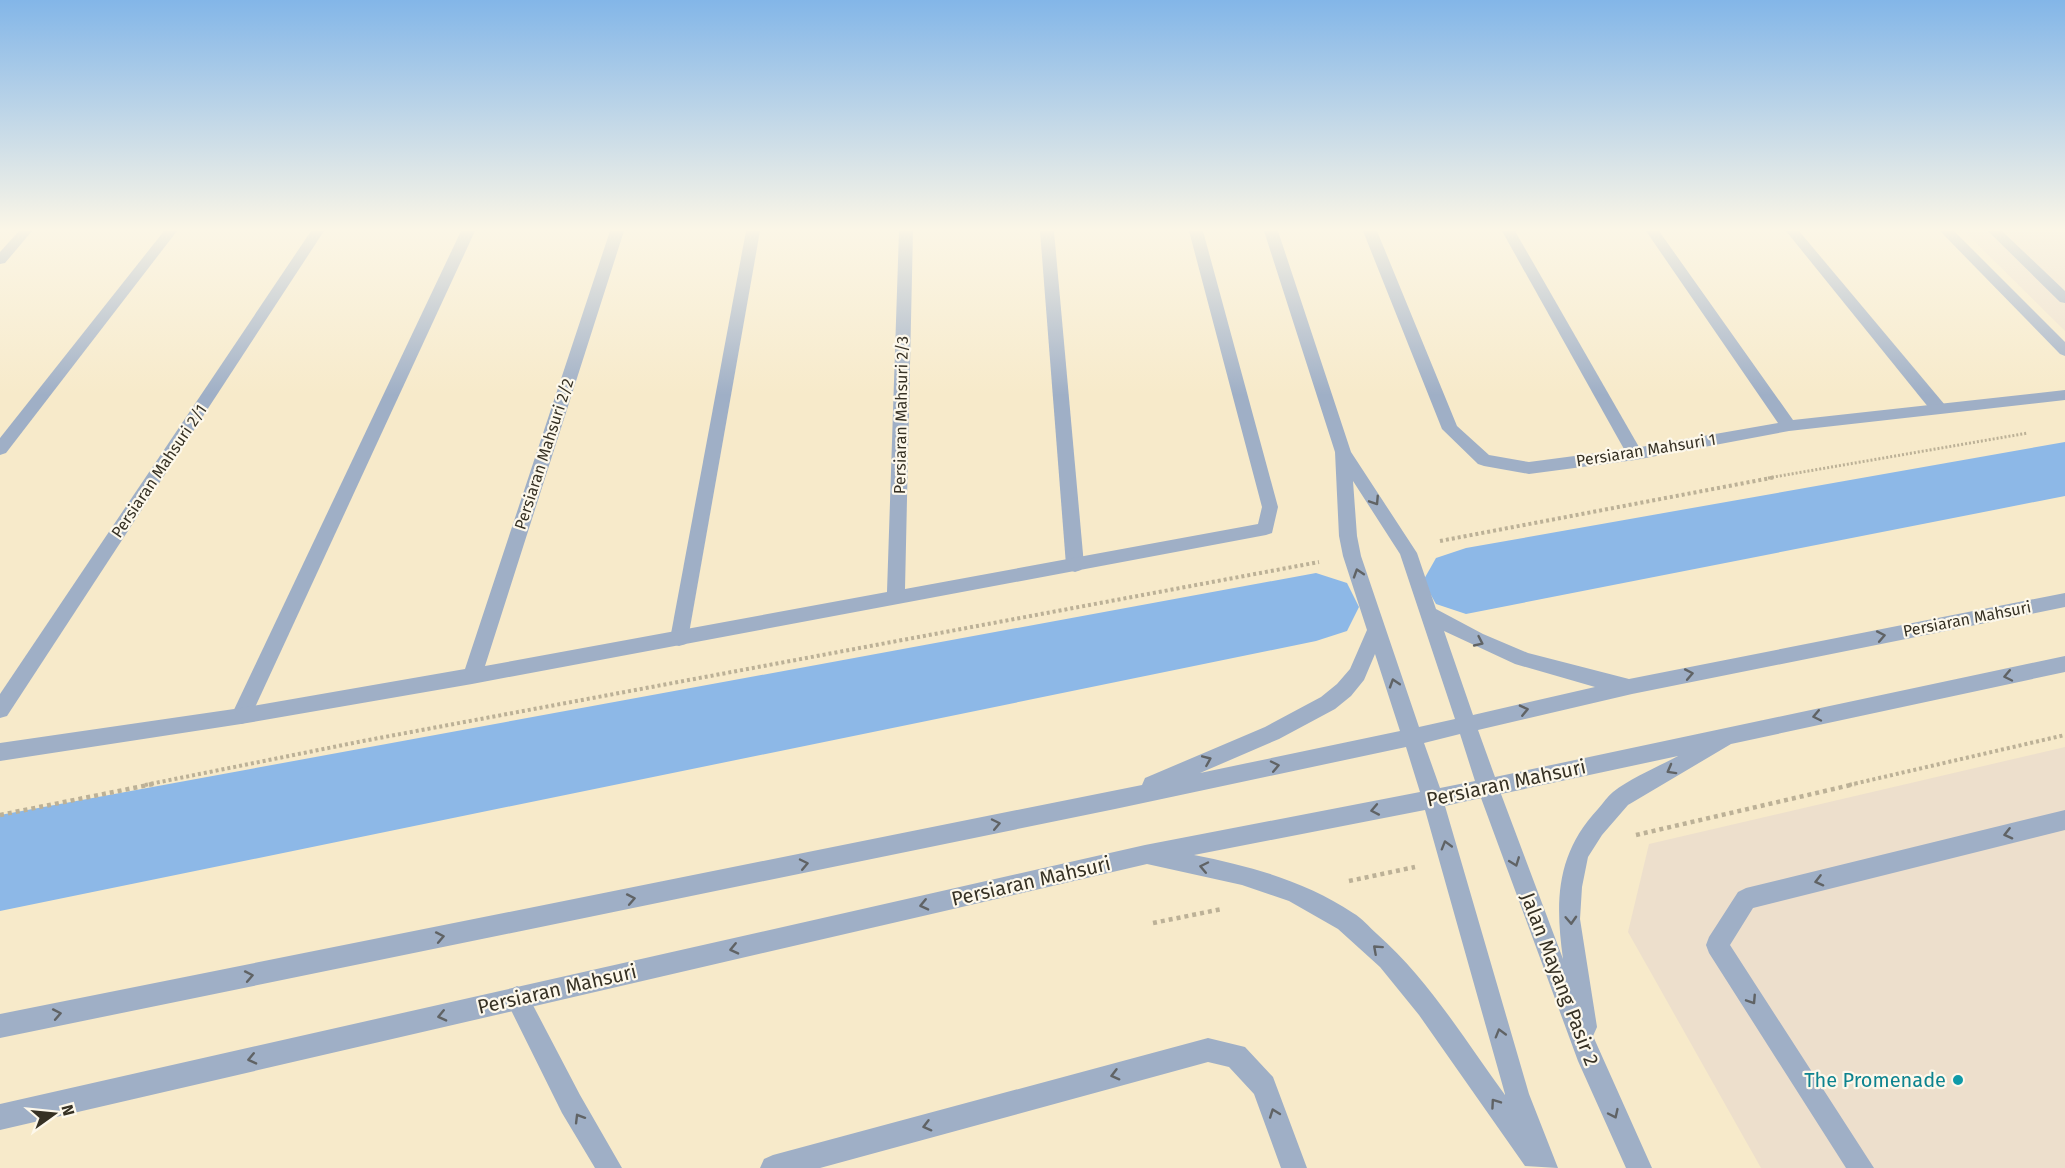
<svg xmlns="http://www.w3.org/2000/svg" width="2065" height="1168" font-family="'Fira Sans',sans-serif">
<style>
.commercial{fill:#eddfcc}
.lines{fill:none;stroke-linecap:round;stroke-linejoin:round}
.river{fill:#8db8e7;fill-rule:evenodd}
.path-far2{stroke:#bcb197;stroke-width:3;stroke-dasharray:2 2;stroke-linecap:butt}
.path-far1{stroke:#bcb197;stroke-width:4;stroke-dasharray:3 3;stroke-linecap:butt}
.path{stroke:#bcb197;stroke-width:4.5;stroke-dasharray:4 4;stroke-linecap:butt}
.service{fill:#9fafc6;fill-rule:evenodd}
.minor{fill:#9fafc6;fill-rule:evenodd}
.tertiary{fill:#9fafc6;fill-rule:evenodd}
.oneway{stroke:#606365}
.culture-dot{fill:#0f9aa8;stroke:#fdf8eb;stroke-width:2}
.labels{text-anchor:middle;dominant-baseline:central;stroke-width:4.5;stroke-linejoin:round;paint-order:stroke}
.street-label{font-size:16px;fill:#363124;stroke:#fdf8eb}
.near-street-label{font-size:20px;fill:#363124;stroke:#fdf8eb}
.near-culture-label{font-size:20px;fill:#0d838f;stroke:#fdf8eb;text-anchor:end}
</style>
<rect width="100%" height="100%" fill="#f7eaca"/>
<g class="commercial">
<polygon points="1964,231 2065,231 2065,331"/>
<polygon points="2065,747 2065,1168 1761,1168 1628,932 1649,844"/>
</g>
<g class="lines">
<g class="river">
<polygon points="2065,442 2065,496 1466,614 1436,604 1423,581 1436,558 1466,548"/>
<polygon points="1316,573 1347,583 1359,607 1347,631 1316,641 0,911 0,815"/>
</g>
<polyline class="path-far2" points="1768,478 2028,433"/>
<g class="path-far1">
<polyline points="1440,541 1776,477"/>
<polyline points="145,785 363,741 1319,562"/>
<polyline points="1849,785 2065,735"/>
</g>
<g class="path">
<polyline points="0,815 153,784"/>
<polyline points="1636,835 1855,784"/>
<polyline points="1349,881 1415,867"/>
<polyline points="1153,923 1222,909"/>
</g>
<g class="service">
<polygon points="164,231 177,231 6,453 0,455 0,438"/>
<polygon points="461,231 475,231 251,716 248,722 241,724 234,722 231,716"/>
<polygon points="746,231 760,231 688,639 686,644 679,646 672,644 670,639"/>
<polygon points="1040,231 1054,231 1084,565 1081,570 1075,572 1069,570 1066,565"/>
<polygon points="1502,231 1515,231 1643,454 1641,458 1629,458"/>
<polygon points="1786,231 1799,231 1945,405 1947,409 1945,413 1933,413"/>
<polygon points="1988,231 2002,231 2065,291 2065,303 2060,302"/>
<polygon points="2065,810 2065,830 1753,908 1730,945 1874,1168 1846,1168 1709,953 1706,945 1709,937 1738,892 1746,888"/>
<polygon points="517,986 525,990 580,1095 622,1168 595,1168 562,1113 505,998 509,990"/>
<polygon points="1208,1038 1245,1047 1273,1077 1307,1168 1281,1168 1254,1094 1229,1067 1208,1062 820,1168 760,1168 764,1159 773,1155"/>
</g>
<g class="minor">
<polygon points="19,231 32,231 5,263 0,264 0,252"/>
<polygon points="311,231 324,231 7,716 0,718 0,694"/>
<polygon points="610,231 624,231 485,666 887,592 899,231 913,231 905,589 1258,524 1262,507 1189,231 1203,231 1278,507 1272,533 1266,535 472,684 241,724 0,761 0,743 241,708 465,669"/>
<polygon points="1363,231 1377,231 1457,426 1489,455 1529,462 1635,448 1778,423 1646,231 1659,231 1793,420 2065,390 2065,400 1789,431 1635,460 1529,474 1484,466 1478,464 1442,429"/>
<polygon points="1940,231 1954,231 2065,342 2065,356 2060,354"/>
</g>
<path class="tertiary" d="M1264,231H1278L1351,452L1417,553L1436,609L1483,634L1528,653L1629,679L2065,593V607L1632,694L1478,730L1495,777L2065,656V672L1731,744L1628,805L1602,835L1588,857L1582,887L1580,919L1597,1027L1593,1036L1652,1168H1626L1578,1061L1481,798L1445,806L1529,1094L1558,1168L1525,1166L1419,1015L1380,967L1338,929L1289,901L1242,885L1147,864L0,1130V1104L1145,845L1420,792L1406,747L1115,809L0,1038V1014L1142,785L1145,778L1265,727L1321,697L1337,684L1350,669L1367,630L1343,556L1339,536L1335,452ZM1353,481L1400,554L1455,719L1419,727L1361,556L1357,536ZM1444,631L1515,664L1595,687L1473,715ZM1375,654L1400,731L1200,773L1279,739L1335,709L1351,696L1364,680ZM1460,734L1475,781L1440,788L1424,743ZM1678,756C1658,767 1632,777 1613,792C1608,796 1603,803 1598,809C1556,854 1555,901 1563,959L1501,794ZM1425,810L1505,1094V1095C1465,1040 1428,979 1377,934C1369,927 1362,918 1353,913C1305,881 1250,866 1194,855Z"/>
</g>
<defs><path id="oneway-chevron" d="M-2-3.5L2.5 0L-2 3.5" fill="none" stroke-width="1.6" stroke-linecap="round" stroke-linejoin="round" transform="scale(1.5)"/></defs>
<g class="oneway">
<use href="#oneway-chevron" transform="translate(1375 501) rotate(57)"/>
<use href="#oneway-chevron" transform="translate(1358 573) rotate(-108)"/>
<use href="#oneway-chevron" transform="translate(1881 636) rotate(-11)"/>
<use href="#oneway-chevron" transform="translate(1479 642) rotate(25)"/>
<use href="#oneway-chevron" transform="translate(1689 674) rotate(-11)"/>
<use href="#oneway-chevron" transform="translate(2008 676) rotate(168)"/>
<use href="#oneway-chevron" transform="translate(1394 683) rotate(-108)"/>
<use href="#oneway-chevron" transform="translate(1524 710) rotate(-13)"/>
<use href="#oneway-chevron" transform="translate(1817 716) rotate(168)"/>
<use href="#oneway-chevron" transform="translate(1207 760) rotate(-23)"/>
<use href="#oneway-chevron" transform="translate(1275 766) rotate(-12)"/>
<use href="#oneway-chevron" transform="translate(1671 770) rotate(151)"/>
<use href="#oneway-chevron" transform="translate(1375 810) rotate(169)"/>
<use href="#oneway-chevron" transform="translate(996 824) rotate(-12)"/>
<use href="#oneway-chevron" transform="translate(2008 834) rotate(166)"/>
<use href="#oneway-chevron" transform="translate(1446 845) rotate(-106)"/>
<use href="#oneway-chevron" transform="translate(1515 862) rotate(69)"/>
<use href="#oneway-chevron" transform="translate(804 864) rotate(-12)"/>
<use href="#oneway-chevron" transform="translate(1204 867) rotate(-168)"/>
<use href="#oneway-chevron" transform="translate(1819 881) rotate(166)"/>
<use href="#oneway-chevron" transform="translate(631 899) rotate(-11)"/>
<use href="#oneway-chevron" transform="translate(924 905) rotate(167)"/>
<use href="#oneway-chevron" transform="translate(1571 920) rotate(87)"/>
<use href="#oneway-chevron" transform="translate(440 937) rotate(-11)"/>
<use href="#oneway-chevron" transform="translate(734 949) rotate(167)"/>
<use href="#oneway-chevron" transform="translate(1377 949) rotate(-138)"/>
<use href="#oneway-chevron" transform="translate(249 976) rotate(-11)"/>
<use href="#oneway-chevron" transform="translate(1752 1000) rotate(57)"/>
<use href="#oneway-chevron" transform="translate(57 1014) rotate(-11)"/>
<use href="#oneway-chevron" transform="translate(442 1016) rotate(167)"/>
<use href="#oneway-chevron" transform="translate(1500 1033) rotate(-106)"/>
<use href="#oneway-chevron" transform="translate(252 1059) rotate(167)"/>
<use href="#oneway-chevron" transform="translate(1115 1075) rotate(165)"/>
<use href="#oneway-chevron" transform="translate(1495 1103) rotate(-125)"/>
<use href="#oneway-chevron" transform="translate(1274 1113) rotate(-110)"/>
<use href="#oneway-chevron" transform="translate(1614 1114) rotate(65)"/>
<use href="#oneway-chevron" transform="translate(579 1118) rotate(-121)"/>
<use href="#oneway-chevron" transform="translate(927 1126) rotate(165)"/>
</g>
<linearGradient id="sky" x2="0" y2="1"><stop stop-color="#83b6e8"/><stop offset="0.58" stop-color="#fbf6e7"/><stop offset="1" stop-color="#fbf6e7" stop-opacity="0"/></linearGradient>
<rect width="2065" height="395" fill="url(#sky)"/>
<circle class="culture-dot" cx="1958" cy="1080" r="6"/>
<g class="labels">
<g class="street-label">
<text transform="translate(901 415) rotate(-89)">Persiaran Mahsuri 2/3</text>
<text transform="translate(1646 450) rotate(-9)">Persiaran Mahsuri 1</text>
<text transform="translate(544 454) rotate(-72)">Persiaran Mahsuri 2/2</text>
<text transform="translate(159 471) rotate(-56)">Persiaran Mahsuri 2/1</text>
<text transform="translate(1967 619) rotate(-11)">Persiaran Mahsuri</text>
</g>
<g class="near-street-label">
<text transform="translate(1506 783) rotate(-12)">Persiaran Mahsuri</text>
<text transform="translate(1031 881) rotate(-13)">Persiaran Mahsuri</text>
<text transform="translate(1560 979) rotate(69)">Jalan Mayang Pasir 2</text>
<text transform="translate(557 989) rotate(-13)">Persiaran Mahsuri</text>
</g>
<g class="near-culture-label">
<text x="1946" y="1080">The Promenade</text>
</g>
</g>
<g transform="translate(54 1114) rotate(75)" stroke="#fdf8eb" stroke-width="4.5" paint-order="stroke">
<path d="M0-4.5L10 22L0 15L-10 22Z" fill="#363124"/>
<text y="-9" font-size="16" font-weight="bold" text-anchor="middle" fill="#363124">N</text>
</g>
</svg>
